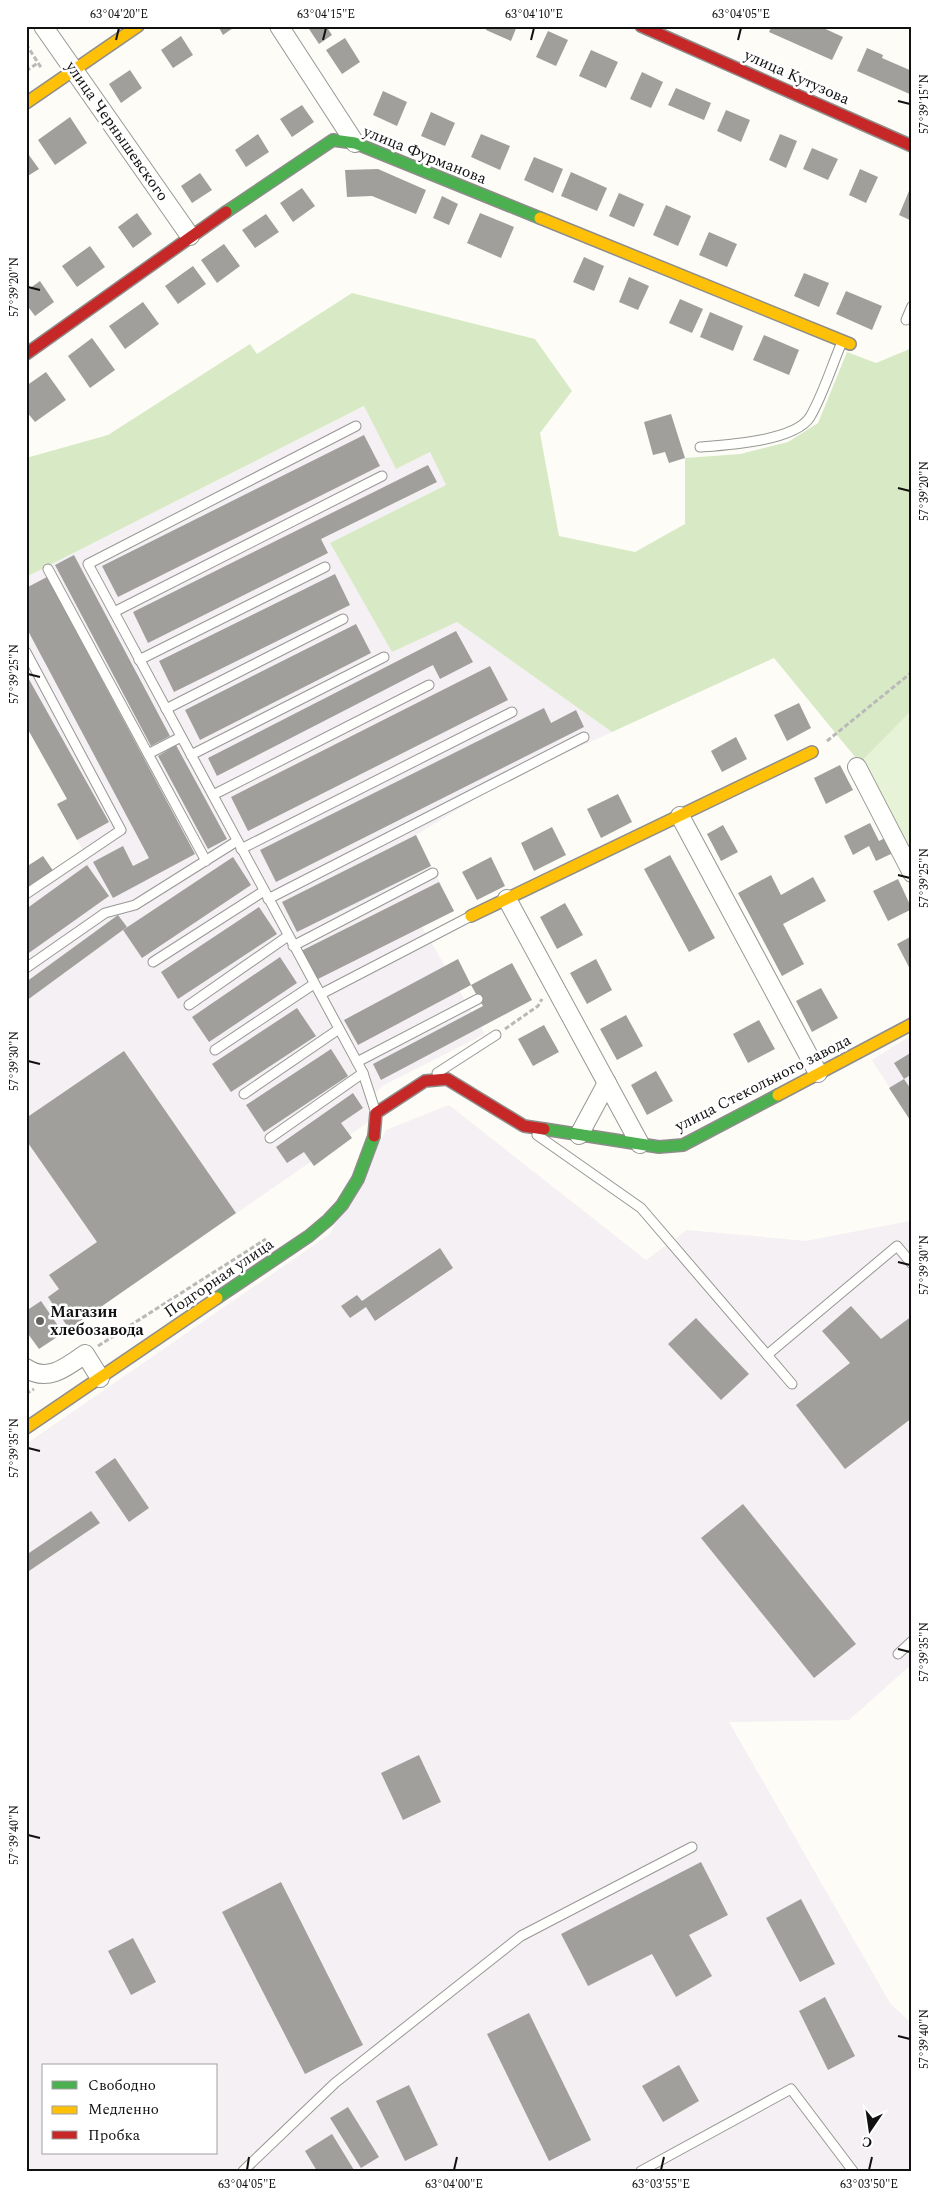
<svg xmlns="http://www.w3.org/2000/svg" width="938" height="2197" font-family="Spectral,serif">
<style>
.industrial{fill:#f5f0f3;fill-rule:evenodd}
.green{fill:#e7f3d7}
.forest{fill:#d8eac5}
.building{fill:#a19f9c}
.lines{fill:none;stroke-linecap:round;stroke-linejoin:round}
.lane-casing{stroke:#979795;stroke-width:11}
.street-casing{stroke:#979795;stroke-width:20}
.fast-casing{stroke:#8e8d8b;stroke-width:14}
.slow-casing{stroke:#8e8d8b;stroke-width:14}
.jam-casing{stroke:#8e8d8b;stroke-width:14}
.path{stroke:#b9b9b8;stroke-width:3;stroke-dasharray:5 2.5;stroke-linecap:butt}
.lane{stroke:#fffffe;stroke-width:9}
.street{stroke:#fffffe;stroke-width:18}
.fast{stroke:#4caf50;stroke-width:11}
.slow{stroke:#ffc107;stroke-width:11}
.jam{stroke:#c62828;stroke-width:11}
.ticks{fill:none;stroke:#111;stroke-width:2}
.poi-dot{fill:#646362;stroke:#fff;stroke-width:2}
.labels{text-anchor:middle;dominant-baseline:central;stroke-width:5;stroke-linejoin:round;paint-order:stroke}
.street-label{font-size:16px;fill:#111;stroke:#fff}
.poi-label{font-size:16px;font-weight:bold;fill:#111;stroke:#fff;text-anchor:start}
.neatline{fill:none;stroke:#111;stroke-width:2}
.ticks-label{font-size:12px;text-anchor:middle;fill:#111}
</style>
<rect width="100%" height="100%" fill="#fdfcf7"/>
<g class="industrial">
<polygon points="365,406 396,469 430,452 446,485 330,543 392,651 457,622 612,732 501,783 416,835 454,911 422,927 485,1034 382,1086 369,1100 370,1121 47,1344 26,1315 26,892 84,852 57,804 67,798 26,726 26,577"/>
<polygon points="912,1035 912,1123 872,1060"/>
<path d="M449,1105L646,1260L687,1230L806,1241L909,1221L912,1223V1664L849,1720L729,1722L890,2003L912,2024V2171H26V1444L330,1234L386,1130ZM44,2066H216V2153H44Z"/>
</g>
<polygon class="green" points="912,710 912,860 860,763"/>
<polygon class="forest" points="352,293 535,339 572,391 540,433 559,536 635,552 685,524 685,458 740,454 788,442 818,423 847,352 876,363 912,348 912,710 860,763 774,658 612,732 457,622 392,652 330,543 446,485 430,452 396,469 364,406 26,577 26,458 108,435 250,344 257,354"/>
<g class="building">
<polygon points="218,26 236,26 223,35"/>
<polygon points="307,26 326,26 332,35 319,44"/>
<polygon points="487,26 517,26 511,41 486,30"/>
<polygon points="772,26 819,26 843,37 832,60 769,32"/>
<polygon points="548,31 568,40 556,66 536,57"/>
<polygon points="181,36 193,55 173,68 161,50"/>
<polygon points="345,38 360,62 342,74 326,50"/>
<polygon points="867,48 883,55 882,58 912,71 912,95 857,71"/>
<polygon points="591,50 618,62 606,88 579,76"/>
<polygon points="130,70 142,88 121,103 109,84"/>
<polygon points="642,72 663,82 651,108 630,99"/>
<polygon points="676,88 711,103 704,120 668,105"/>
<polygon points="383,91 407,102 397,126 373,115"/>
<polygon points="302,105 314,122 292,137 280,119"/>
<polygon points="726,110 750,120 741,142 717,131"/>
<polygon points="431,112 455,123 445,146 421,136"/>
<polygon points="70,117 87,143 55,165 38,140"/>
<polygon points="258,134 269,152 246,167 235,150"/>
<polygon points="481,134 510,146 500,170 471,157"/>
<polygon points="780,134 797,141 786,168 769,160"/>
<polygon points="812,148 838,159 828,180 803,169"/>
<polygon points="26,151 39,169 26,177"/>
<polygon points="534,157 563,169 553,193 524,180"/>
<polygon points="378,169 426,190 416,214 372,196 347,197 345,170"/>
<polygon points="860,169 878,177 866,203 849,195"/>
<polygon points="571,172 607,188 597,211 561,196"/>
<polygon points="200,173 212,190 192,203 181,186"/>
<polygon points="302,188 315,206 293,222 280,203"/>
<polygon points="909,191 912,192 912,221 899,215"/>
<polygon points="619,193 644,204 634,227 609,216"/>
<polygon points="442,196 458,204 449,225 433,218"/>
<polygon points="666,205 691,216 678,246 653,235"/>
<polygon points="137,213 152,234 133,248 118,227"/>
<polygon points="480,213 514,227 501,258 467,243"/>
<polygon points="266,214 279,232 255,248 242,230"/>
<polygon points="709,232 737,244 727,267 699,255"/>
<polygon points="224,244 240,266 217,283 201,260"/>
<polygon points="90,246 105,267 77,287 62,266"/>
<polygon points="584,257 604,266 594,291 573,282"/>
<polygon points="193,266 206,284 178,304 165,286"/>
<polygon points="804,273 829,283 819,307 794,296"/>
<polygon points="629,277 649,286 638,310 619,302"/>
<polygon points="40,281 54,302 35,316 26,304 26,291"/>
<polygon points="846,291 882,306 872,330 836,314"/>
<polygon points="680,299 703,309 692,333 669,323"/>
<polygon points="143,302 159,324 125,349 109,326"/>
<polygon points="710,312 743,326 733,351 700,337"/>
<polygon points="764,335 799,350 789,375 753,360"/>
<polygon points="92,338 115,370 90,388 68,356"/>
<polygon points="46,372 66,400 35,422 26,411 26,386"/>
<polygon points="671,414 685,458 669,463 665,452 653,455 644,422"/>
<polygon points="364,435 380,466 118,597 102,566"/>
<polygon points="428,465 437,482 321,539 328,553 148,643 133,612"/>
<polygon points="74,555 170,736 151,746 55,565"/>
<polygon points="335,574 350,605 174,692 159,661"/>
<polygon points="47,577 195,854 113,898 93,862 123,846 133,866 149,858 26,627 26,588"/>
<polygon points="356,624 371,653 200,740 185,710"/>
<polygon points="456,631 473,662 440,679 433,665 217,776 208,758"/>
<polygon points="490,666 508,700 248,831 231,797"/>
<polygon points="26,674 109,822 77,840 57,804 67,799 26,726"/>
<polygon points="799,703 811,728 787,741 774,715"/>
<polygon points="544,708 551,723 576,710 584,727 276,882 260,850"/>
<polygon points="736,737 747,759 722,772 711,751"/>
<polygon points="176,745 227,839 208,849 158,756"/>
<polygon points="840,765 853,790 826,804 814,778"/>
<polygon points="618,794 632,822 601,838 587,809"/>
<polygon points="870,823 879,841 885,838 893,853 876,861 869,846 853,855 844,836"/>
<polygon points="723,825 738,852 721,861 707,834"/>
<polygon points="552,827 566,855 534,871 521,843"/>
<polygon points="416,835 431,866 297,932 282,902"/>
<polygon points="670,855 715,938 689,952 644,869"/>
<polygon points="43,856 54,872 26,892 26,867"/>
<polygon points="233,857 251,885 142,958 123,930"/>
<polygon points="491,857 505,886 477,900 462,872"/>
<polygon points="87,865 109,896 26,955 26,909"/>
<polygon points="771,875 781,895 813,877 826,901 783,924 804,964 782,976 738,893"/>
<polygon points="898,879 912,909 888,921 873,891"/>
<polygon points="439,882 454,911 316,980 301,951"/>
<polygon points="565,903 583,935 557,949 540,917"/>
<polygon points="259,907 277,934 178,999 161,972"/>
<polygon points="118,915 127,927 26,1001 26,982"/>
<polygon points="912,936 912,973 897,944"/>
<polygon points="280,957 297,983 209,1042 192,1017"/>
<polygon points="458,959 471,985 358,1045 344,1020"/>
<polygon points="596,959 612,990 587,1004 570,973"/>
<polygon points="512,963 532,1000 381,1080 373,1064 483,1006 471,985"/>
<polygon points="821,988 838,1018 812,1032 796,1001"/>
<polygon points="297,1008 316,1036 231,1092 212,1064"/>
<polygon points="626,1015 643,1046 617,1060 600,1029"/>
<polygon points="759,1020 775,1049 748,1063 733,1034"/>
<polygon points="544,1025 559,1052 533,1066 518,1039"/>
<polygon points="331,1049 348,1076 264,1132 246,1105"/>
<polygon points="124,1051 236,1213 69,1329 48,1297 59,1289 49,1275 97,1242 26,1140 26,1118"/>
<polygon points="912,1052 912,1074 904,1079 894,1063"/>
<polygon points="656,1071 673,1101 647,1115 631,1085"/>
<polygon points="904,1079 912,1091 912,1123 889,1088"/>
<polygon points="353,1093 363,1108 341,1123 352,1138 314,1166 304,1152 287,1163 276,1147"/>
<polygon points="440,1248 453,1268 375,1321 366,1307 350,1318 341,1306 357,1295 362,1301"/>
<polygon points="41,1301 63,1333 39,1349 26,1331 26,1311"/>
<polygon points="851,1306 881,1339 912,1316 912,1418 845,1469 796,1405 850,1363 822,1331"/>
<polygon points="696,1318 749,1374 721,1400 668,1344"/>
<polygon points="115,1458 149,1508 129,1522 95,1472"/>
<polygon points="743,1504 856,1644 814,1678 701,1538"/>
<polygon points="91,1511 100,1523 26,1573 26,1555"/>
<polygon points="419,1755 441,1802 403,1820 381,1773"/>
<polygon points="701,1862 728,1915 689,1935 712,1976 676,1997 652,1954 588,1986 561,1934"/>
<polygon points="281,1882 363,2045 305,2074 222,1912"/>
<polygon points="801,1899 835,1964 800,1982 766,1918"/>
<polygon points="133,1938 156,1982 131,1995 108,1951"/>
<polygon points="825,1997 855,2056 828,2070 799,2011"/>
<polygon points="529,2013 591,2140 549,2161 487,2034"/>
<polygon points="679,2065 699,2101 663,2122 642,2086"/>
<polygon points="409,2085 438,2145 405,2161 376,2101"/>
<polygon points="348,2107 379,2157 361,2168 330,2118"/>
<polygon points="332,2134 354,2170 353,2171 317,2171 305,2151"/>
</g>
<g class="lines">
<g class="lane-casing">
<g id="lane">
<polyline points="906,320 912,306"/>
<polyline points="356,426 88,564 363,1073 376,1113"/>
<path d="M700,447C727,445 795,441 810,417C823,395 832,365 842,342"/>
<polyline points="48,569 206,861"/>
<polyline points="114,612 382,476"/>
<polyline points="26,652 121,830 26,894"/>
<polyline points="139,660 325,567"/>
<polyline points="166,709 343,619"/>
<polyline points="148,754 181,737"/>
<polyline points="191,755 384,657"/>
<polyline points="213,795 429,685"/>
<polyline points="241,849 512,712"/>
<polyline points="268,899 584,737"/>
<polyline points="293,946 433,873"/>
<polyline points="153,962 264,891"/>
<polyline points="26,968 105,913 135,905 237,841"/>
<polyline points="321,994 471,916"/>
<polyline points="189,1005 288,936"/>
<polyline points="215,1050 314,984"/>
<polyline points="357,1062 478,999"/>
<polyline points="437,1073 496,1035"/>
<polyline points="244,1094 339,1029"/>
<polyline points="537,1135 641,1208 792,1384"/>
<polyline points="270,1138 363,1073"/>
<polyline points="767,1355 897,1246 912,1264"/>
<polyline points="898,1654 912,1641"/>
<polyline points="243,2171 335,2083 521,1936 692,1847"/>
<polyline points="641,2171 791,2089 853,2171"/>
</g>
</g>
<g class="street-casing">
<g id="street">
<polyline points="43,26 190,236"/>
<polyline points="279,26 355,143"/>
<polyline points="857,767 912,873"/>
<polyline points="680,816 818,1073"/>
<polyline points="507,899 640,1144"/>
<polyline points="579,1135 607,1083"/>
<path d="M26,1368C47,1383 67,1367 85,1354L100,1378"/>
</g>
</g>
<g class="fast-casing">
<g id="fast">
<polyline points="226,212 333,140 355,143 540,218"/>
<polyline points="544,1129 659,1147 683,1145 778,1095"/>
<polyline points="217,1298 309,1236 328,1220 342,1205 358,1179 374,1136"/>
</g>
</g>
<g class="slow-casing">
<g id="slow">
<polyline points="26,103 138,26"/>
<polyline points="540,218 850,344"/>
<polyline points="471,916 812,752"/>
<polyline points="778,1095 912,1024"/>
<polyline points="26,1428 217,1298"/>
</g>
</g>
<g class="jam-casing">
<g id="jam">
<polyline points="641,26 912,146"/>
<polyline points="26,354 226,212"/>
<polyline points="374,1136 376,1113 425,1081 447,1079 524,1126 544,1129"/>
</g>
</g>
<g class="path">
<polyline points="26,44 42,69"/>
<polyline points="26,71 38,63"/>
<polyline points="827,741 912,672"/>
<polyline points="505,1029 538,1006 542,999"/>
<polyline points="98,1346 266,1239"/>
<polyline points="26,1394 34,1389"/>
</g>
<use href="#lane" class="lane"/>
<use href="#street" class="street"/>
<use href="#fast" class="fast"/>
<use href="#slow" class="slow"/>
<use href="#jam" class="jam"/>
</g>
<path class="ticks" d="M116,40L119,28M323,40L326,28M531,40L534,28M738,40L741,28M898,101L910,104M28,287L40,290M898,488L910,491M28,674L40,677M898,875L910,878M28,1061L40,1064M898,1262L910,1265M28,1448L40,1451M898,1649L910,1652M28,1835L40,1838M898,2036L910,2039M247,2170L249,2157M454,2170L457,2157M661,2170L664,2157M869,2170L872,2157"/>
<circle class="poi-dot" cx="40" cy="1321" r="5"/>
<g class="labels">
<g class="street-label">
<text transform="translate(797 77) rotate(24)">улица Кутузова</text>
<text transform="translate(117 131) rotate(55)">улица Чернышевского</text>
<text transform="translate(425 155) rotate(22)">улица Фурманова</text>
<text transform="translate(763 1083) rotate(-27)">улица Стекольного завода</text>
<text transform="translate(219 1278) rotate(-34)">Подгорная улица</text>
</g>
<g class="poi-label">
<text x="50" y="1312">Магазин<tspan x="50" dy="18">хлебозавода</tspan></text>
</g>
</g>
<rect width="938" height="2197" fill="none" stroke="#ffffff" stroke-width="55"/>
<rect x="42" y="2064" width="175" height="90" fill="#ffffff" stroke="#a0a0a0"/>
<rect x="52" y="2081" width="25" height="8" fill="#4caf50" stroke="#a0a0a0"/>
<text x="88" y="2090" font-size="15" fill="#111111">Свободно</text>
<rect x="52" y="2106" width="25" height="8" fill="#ffc107" stroke="#a0a0a0"/>
<text x="88" y="2114" font-size="15" fill="#111111">Медленно</text>
<rect x="52" y="2131" width="25" height="8" fill="#c62828" stroke="#a0a0a0"/>
<text x="88" y="2140" font-size="15" fill="#111111">Пробка</text>
<g transform="translate(870 2130) rotate(193)" stroke="#ffffff" stroke-width="4" paint-order="stroke">
<path d="M0-4L9 19L0 12L-9 19Z" fill="#111111"/>
<text y="-8" font-size="14" font-weight="bold" text-anchor="middle" fill="#111111">С</text>
</g>
<rect x="28" y="28" width="882" height="2142" class="neatline"/>
<g class="ticks-label">
<text x="119" y="18">63°04'20"E</text>
<text x="326" y="18">63°04'15"E</text>
<text x="534" y="18">63°04'10"E</text>
<text x="741" y="18">63°04'05"E</text>
<text transform="translate(924 104) rotate(-90)" y="4">57°39'15"N</text>
<text transform="translate(14 287) rotate(-90)" y="4">57°39'20"N</text>
<text transform="translate(924 491) rotate(-90)" y="4">57°39'20"N</text>
<text transform="translate(14 674) rotate(-90)" y="4">57°39'25"N</text>
<text transform="translate(924 878) rotate(-90)" y="4">57°39'25"N</text>
<text transform="translate(14 1061) rotate(-90)" y="4">57°39'30"N</text>
<text transform="translate(924 1265) rotate(-90)" y="4">57°39'30"N</text>
<text transform="translate(14 1448) rotate(-90)" y="4">57°39'35"N</text>
<text transform="translate(924 1652) rotate(-90)" y="4">57°39'35"N</text>
<text transform="translate(14 1835) rotate(-90)" y="4">57°39'40"N</text>
<text transform="translate(924 2039) rotate(-90)" y="4">57°39'40"N</text>
<text x="247" y="2188">63°04'05"E</text>
<text x="454" y="2188">63°04'00"E</text>
<text x="661" y="2188">63°03'55"E</text>
<text x="869" y="2188">63°03'50"E</text>
</g>
</svg>
